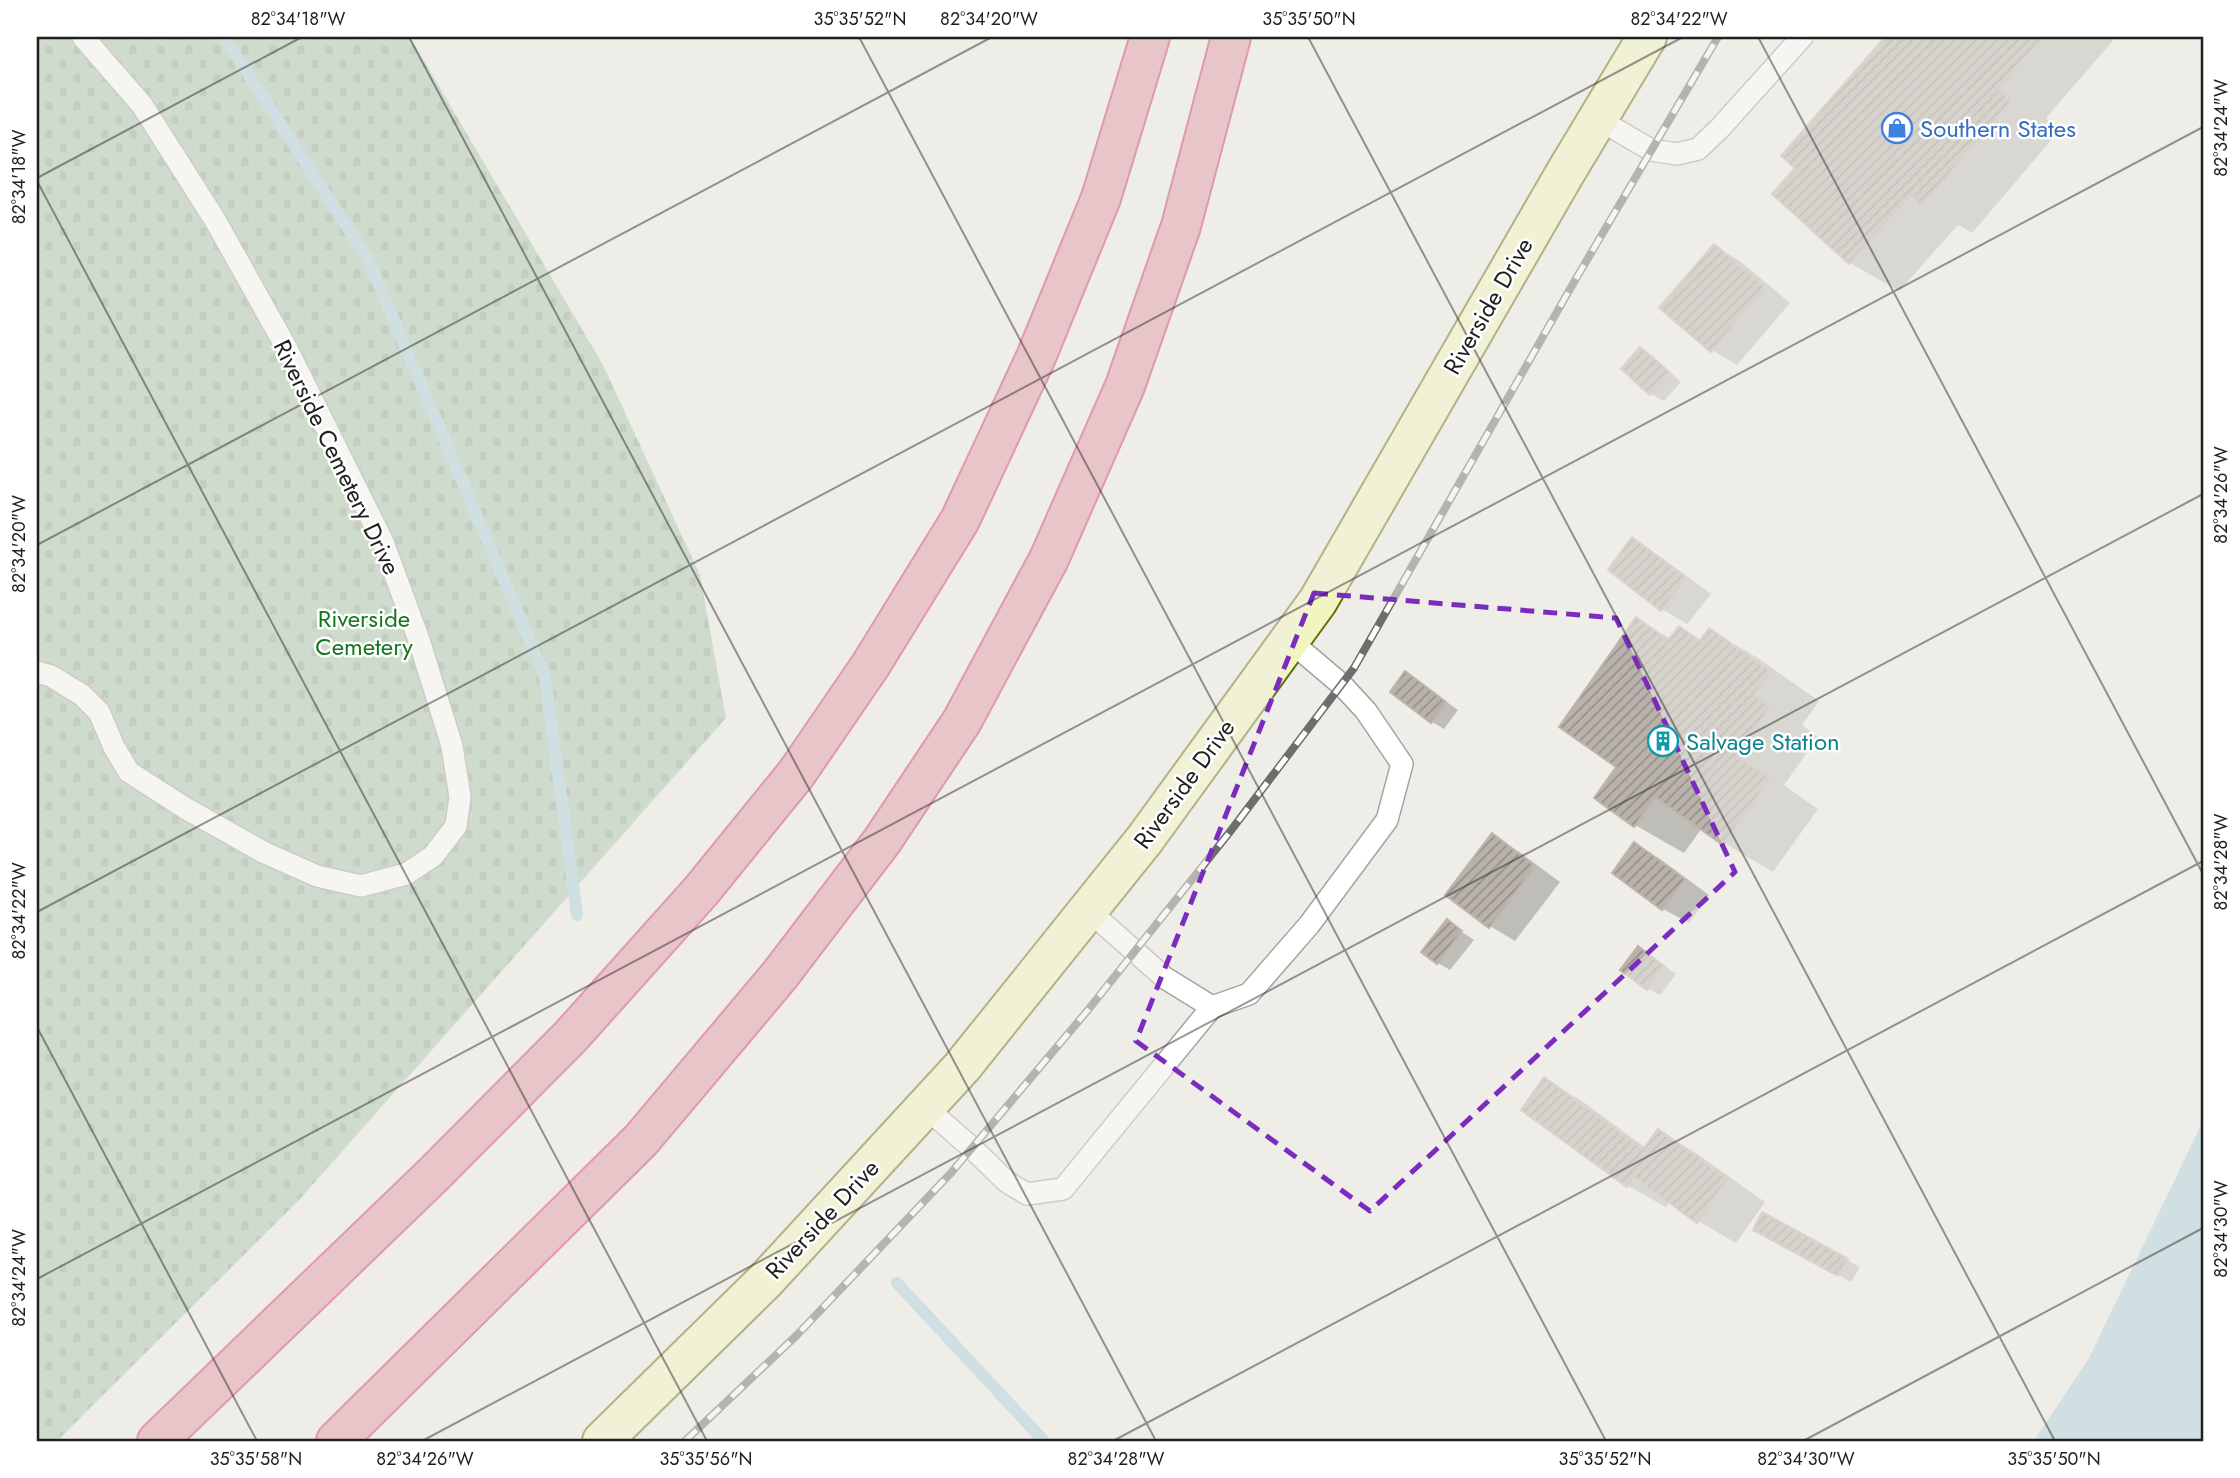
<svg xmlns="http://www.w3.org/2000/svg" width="2240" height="1478" font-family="Jost,sans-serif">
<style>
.cemetery{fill:url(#cemetery-stones)}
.water{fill:#aaced9}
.shadow{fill:#0003}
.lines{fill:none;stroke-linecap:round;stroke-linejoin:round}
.stream{stroke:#aaced9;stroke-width:12}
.building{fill:url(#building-hatch);stroke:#c0b4aa;stroke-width:2}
.service-casing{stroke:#a3a3a3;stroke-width:24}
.secondary-casing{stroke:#636f0e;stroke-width:42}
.motorway-casing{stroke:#cd3366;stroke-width:42}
.service{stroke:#fff;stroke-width:21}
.secondary{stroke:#f1f5bf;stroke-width:38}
.motorway{stroke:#e095a2;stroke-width:38}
.rail-casing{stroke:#6d6d6d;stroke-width:8}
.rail{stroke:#fff;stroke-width:5;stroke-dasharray:16;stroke-linecap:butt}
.marked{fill:none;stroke:#7b2cbf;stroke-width:5;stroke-dasharray:14 9;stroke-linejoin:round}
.ticks{fill:none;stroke:#1f1f1f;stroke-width:2;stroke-opacity:0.45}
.labels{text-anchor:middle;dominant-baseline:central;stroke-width:5;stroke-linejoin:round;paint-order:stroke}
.shop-label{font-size:24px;fill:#366cbe;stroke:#fff;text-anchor:start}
.street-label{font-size:24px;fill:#1f1f1f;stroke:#fff}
.park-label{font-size:24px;fill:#14761e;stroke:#fff}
.culture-label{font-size:24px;fill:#0d838f;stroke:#fff;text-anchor:start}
.neatline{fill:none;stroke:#1f1f1f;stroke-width:2.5}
.ticks-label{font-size:18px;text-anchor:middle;fill:#1f1f1f}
</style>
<defs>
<pattern id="cemetery-stones" width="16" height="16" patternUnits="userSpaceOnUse" patternTransform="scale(1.75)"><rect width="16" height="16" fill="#a9c6ae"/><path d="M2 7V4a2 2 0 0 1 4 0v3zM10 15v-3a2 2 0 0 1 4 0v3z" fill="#91aa95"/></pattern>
<pattern id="building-hatch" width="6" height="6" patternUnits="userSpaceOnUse" patternTransform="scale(1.75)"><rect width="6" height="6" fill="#b9b2ac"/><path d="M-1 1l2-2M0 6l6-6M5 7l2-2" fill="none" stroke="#96908b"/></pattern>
</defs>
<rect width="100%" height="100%" fill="#efede7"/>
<polygon class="cemetery" points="37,37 410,37 603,365 700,575 726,718 299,1200 57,1441 37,1441"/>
<polygon class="water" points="2203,1121 2203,1441 2034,1441 2089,1358"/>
<g class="shadow">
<polygon points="1887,37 2116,37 2046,118 2059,131 1972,233 1958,225 1899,291 1850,263 1774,194 1798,168 1784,155"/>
<polygon points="1714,246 1740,261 1790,303 1737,365 1712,350"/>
<polygon points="1641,349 1653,356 1681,382 1664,401 1651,394 1624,369"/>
<polygon points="1633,540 1658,555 1711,594 1687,624 1662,609"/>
<polygon points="1636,619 1671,639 1679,628 1702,641 1709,630 1758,658 1819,701 1802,725 1818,737 1784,785 1818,809 1773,872 1724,843 1702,828 1684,853 1635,825 1618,766"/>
<polygon points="1406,673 1458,710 1444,729 1432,722"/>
<polygon points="1492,836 1518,851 1560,882 1515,941 1490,926"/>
<polygon points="1635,845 1660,859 1709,895 1689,923 1663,909 1614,873"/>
<polygon points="1447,922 1474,940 1450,970 1438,963"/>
<polygon points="1651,956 1676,974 1660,995 1648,988"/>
<polygon points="1544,1079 1582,1101 1646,1148 1658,1131 1696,1153 1765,1202 1736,1243 1698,1221 1670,1201 1666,1207 1628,1186 1523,1109"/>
<polygon points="1763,1215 1860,1267 1851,1282 1755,1229"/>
</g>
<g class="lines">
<g class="stream">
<polyline points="224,37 368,259 545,677 577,915"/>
<polyline points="897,1283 1044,1441"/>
</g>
</g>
<g class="building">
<polygon points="1885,37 2043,37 1998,89 2011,101 1922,206 1911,195 1849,264 1772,194 1795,168 1781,156"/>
<polygon points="1714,244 1765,287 1711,352 1659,308"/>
<polygon points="1640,347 1670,373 1650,395 1621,369"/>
<polygon points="1632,537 1686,578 1661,611 1608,570"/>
<polygon points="1636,617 1668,640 1679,626 1700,641 1709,628 1771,672 1754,695 1770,707 1736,756 1770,779 1723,845 1655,797 1634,827 1594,798 1616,767 1559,727"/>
<polygon points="1405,671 1446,702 1431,723 1390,692"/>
<polygon points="1492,833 1535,866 1489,928 1445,895"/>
<polygon points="1634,842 1685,879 1662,910 1612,873"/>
<polygon points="1447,919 1462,931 1437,964 1421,952"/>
<polygon points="1638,946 1664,966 1647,990 1620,970"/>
<polygon points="1544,1077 1643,1149 1658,1129 1728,1179 1697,1223 1634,1177 1627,1187 1521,1110"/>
<polygon points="1762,1212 1848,1259 1838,1276 1753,1230"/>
</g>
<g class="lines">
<g class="service-casing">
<g id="service">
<polyline points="1598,119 1651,150 1677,154 1698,149 1720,128 1802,37"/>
<polyline points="37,672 51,676 82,695 99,712 114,747 129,772 185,808 263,852 317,876 361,886 406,874 433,856 456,826 460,797 452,746 419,640 383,542 286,347 215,220 142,105 83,37"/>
<polyline points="1088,910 1165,978 1212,1007"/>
<polyline points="925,1107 972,1148 1007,1182 1027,1194 1063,1189 1212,1007 1249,994 1309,925 1387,820 1402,764 1366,711 1342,685 1289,640"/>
</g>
</g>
<g class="secondary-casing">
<polyline id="secondary" points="602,1441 765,1281 962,1067 1145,839 1318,601 1564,175 1647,37"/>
</g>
<g class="motorway-casing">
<g id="motorway">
<polyline points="157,1441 434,1174 571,1036 701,891 796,774 870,666 960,520 1036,357 1101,198 1150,37"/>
<polyline points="336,1441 641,1140 779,976 882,841 962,721 1049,559 1125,386 1181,226 1231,37"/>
</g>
</g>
<use href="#service" class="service"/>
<use href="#secondary" class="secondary"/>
<use href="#motorway" class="motorway"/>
<g class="rail-casing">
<polyline id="rail" points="685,1441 796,1336 950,1174 1088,1010 1229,833 1354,668 1574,282 1718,37"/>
</g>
<use href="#rail" class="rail"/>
</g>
<path d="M0 0H2240V1478H0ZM1314,593L1616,618L1735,872L1370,1211L1136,1041Z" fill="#efede7" fill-opacity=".55" fill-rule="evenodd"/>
<path class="marked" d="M1314,593L1616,618L1735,872L1370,1211L1136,1041Z"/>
<path class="ticks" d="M409,37L1156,1441M859,37L1606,1441M1308,37L2055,1441M1758,37L2203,874M37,178L302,37M37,181L707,1441M37,545L992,37M37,912L1683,37M37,1027L257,1441M37,1279L2203,127M422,1441L2203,494M1113,1441L2203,861M1803,1441L2203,1228"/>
<defs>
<g id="shop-ring" transform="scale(1.575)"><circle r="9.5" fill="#fff" stroke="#3f7fe0" stroke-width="1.5"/><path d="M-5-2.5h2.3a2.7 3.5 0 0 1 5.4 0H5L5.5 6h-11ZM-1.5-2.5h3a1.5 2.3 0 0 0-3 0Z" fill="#3f7fe0"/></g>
<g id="building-ring" transform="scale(1.575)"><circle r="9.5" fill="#fff" stroke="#0f9aa8" stroke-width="1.5"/><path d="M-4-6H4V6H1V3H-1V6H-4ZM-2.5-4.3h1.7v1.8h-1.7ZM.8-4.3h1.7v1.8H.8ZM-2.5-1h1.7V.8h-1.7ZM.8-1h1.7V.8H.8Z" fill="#0f9aa8"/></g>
</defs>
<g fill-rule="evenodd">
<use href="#shop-ring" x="1897" y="128"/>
<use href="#building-ring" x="1663" y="741"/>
</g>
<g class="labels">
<g class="shop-label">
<text x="1920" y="128">Southern States</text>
</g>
<g class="street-label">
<text transform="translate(1488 306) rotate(-60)">Riverside Drive</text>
<text transform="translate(337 457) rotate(64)">Riverside Cemetery Drive</text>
<text transform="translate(1184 784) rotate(-54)">Riverside Drive</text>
<text transform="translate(822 1219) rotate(-47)">Riverside Drive</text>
</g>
<g class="park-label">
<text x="364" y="618">Riverside<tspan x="364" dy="28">Cemetery</tspan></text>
</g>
<g class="culture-label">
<text x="1686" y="741">Salvage Station</text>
</g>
</g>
<rect width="2240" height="1478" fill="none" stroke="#ffffff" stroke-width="77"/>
<rect x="38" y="38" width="2164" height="1402" class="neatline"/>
<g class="ticks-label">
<text x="298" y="25">82°34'18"W</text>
<text x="860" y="25">35°35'52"N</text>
<text x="989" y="25">82°34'20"W</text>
<text x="1309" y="25">35°35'50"N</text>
<text x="1679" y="25">82°34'22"W</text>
<text transform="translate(2221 128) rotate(-90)" y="6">82°34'24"W</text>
<text transform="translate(19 177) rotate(-90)" y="6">82°34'18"W</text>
<text transform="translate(2221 495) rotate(-90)" y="6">82°34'26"W</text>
<text transform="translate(19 544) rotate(-90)" y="6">82°34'20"W</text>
<text transform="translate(2221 862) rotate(-90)" y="6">82°34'28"W</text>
<text transform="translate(19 911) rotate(-90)" y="6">82°34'22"W</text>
<text transform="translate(2221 1229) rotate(-90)" y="6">82°34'30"W</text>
<text transform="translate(19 1278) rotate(-90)" y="6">82°34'24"W</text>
<text x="256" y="1465">35°35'58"N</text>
<text x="425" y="1465">82°34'26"W</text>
<text x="706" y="1465">35°35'56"N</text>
<text x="1116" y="1465">82°34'28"W</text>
<text x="1605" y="1465">35°35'52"N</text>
<text x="1806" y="1465">82°34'30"W</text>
<text x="2054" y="1465">35°35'50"N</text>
</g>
</svg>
